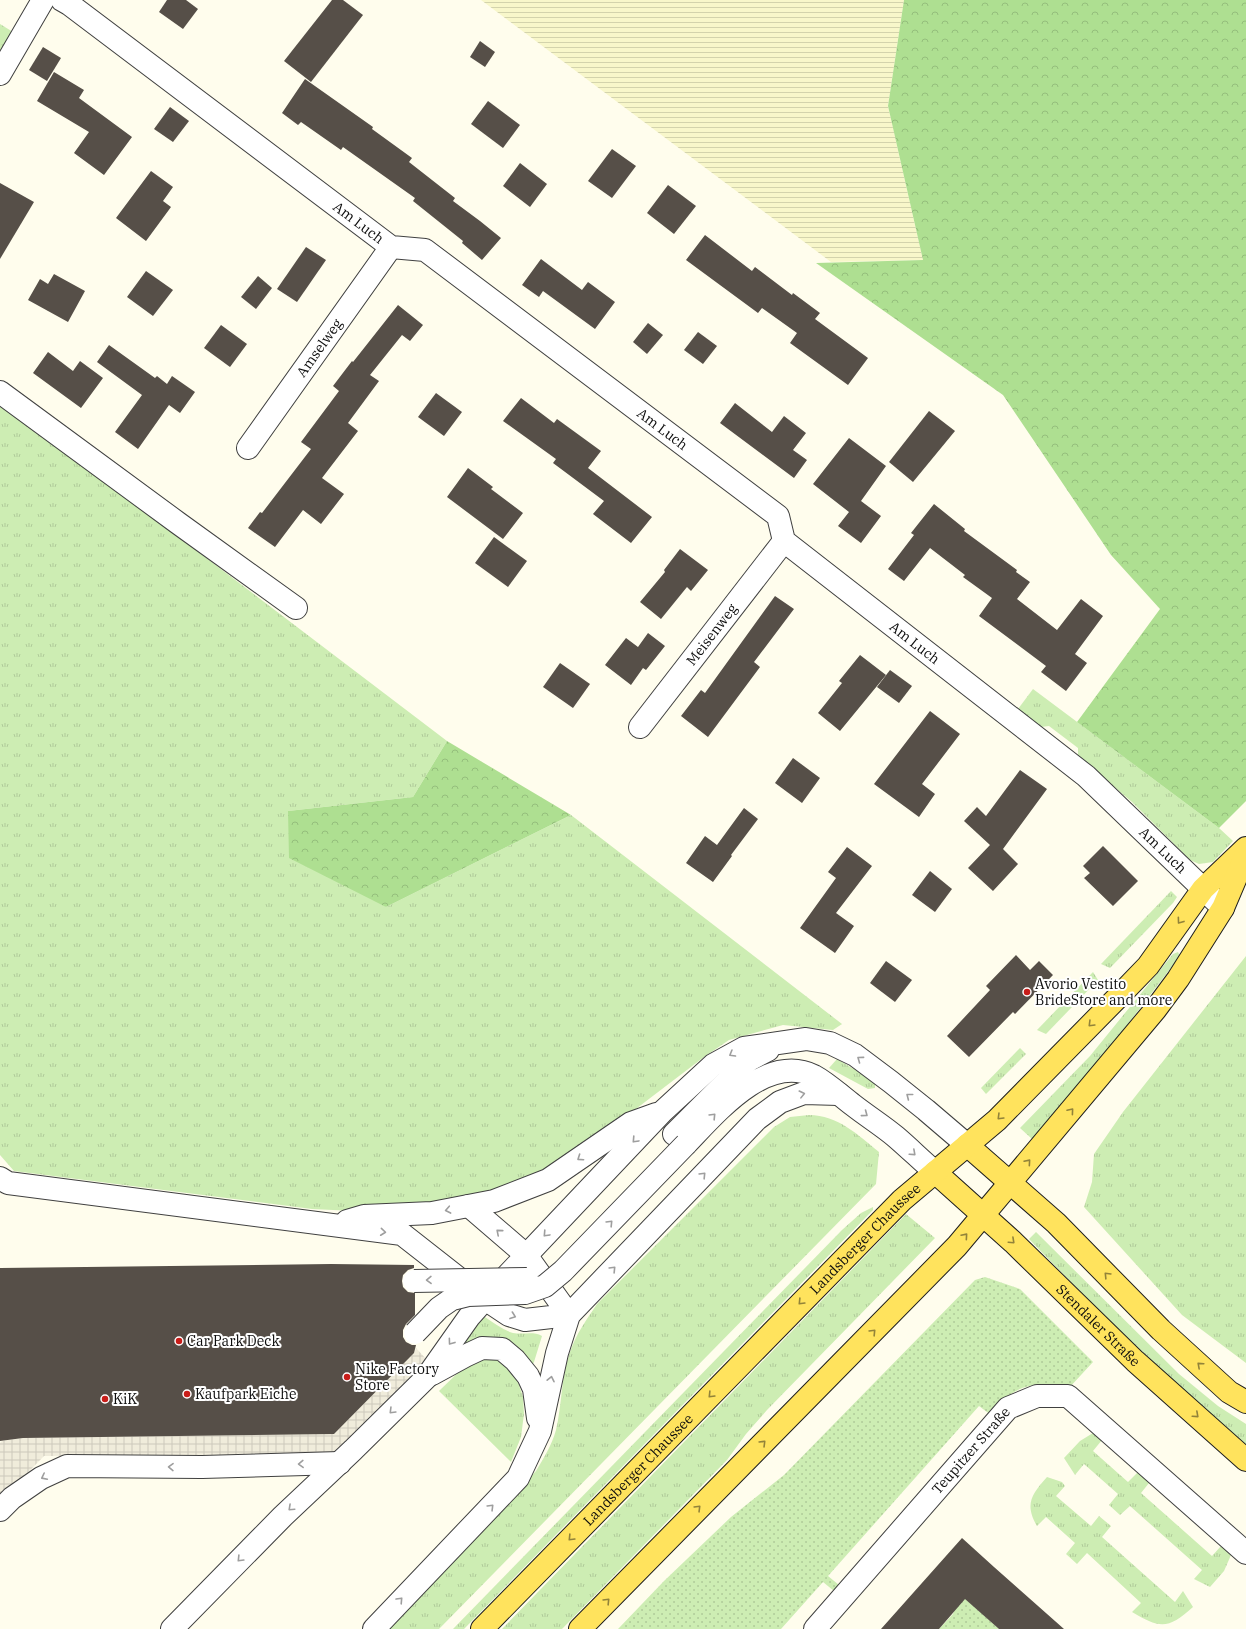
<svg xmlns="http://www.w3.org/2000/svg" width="1246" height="1629" font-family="'IBM Plex Serif',serif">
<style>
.farmland{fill:url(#farmland-rules)}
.grass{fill:url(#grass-tufts)}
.forest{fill:url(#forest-crowns)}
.park{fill:url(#park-dots)}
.plaza{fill:url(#plaza-grid)}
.building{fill:#564f48}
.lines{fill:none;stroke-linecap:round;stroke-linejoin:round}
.minor-casing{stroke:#404040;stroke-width:24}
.major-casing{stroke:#1e1e1e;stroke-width:24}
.minor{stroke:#fff;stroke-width:22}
.major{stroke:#ffe35d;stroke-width:22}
.minor-bridge-casing{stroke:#404040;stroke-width:24;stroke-linecap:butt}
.minor-bridge{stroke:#fff;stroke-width:22}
.oneway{stroke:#928339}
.oneway2{stroke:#9e9e9e}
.poi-dot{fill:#c81d19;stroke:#fff;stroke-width:1.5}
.labels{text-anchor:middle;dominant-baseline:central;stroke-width:4;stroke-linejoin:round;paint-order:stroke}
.street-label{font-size:14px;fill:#0d0d0d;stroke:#fff}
.poi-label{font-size:14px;fill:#0d0d0d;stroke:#fff;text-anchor:start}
</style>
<defs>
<pattern id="farmland-rules" width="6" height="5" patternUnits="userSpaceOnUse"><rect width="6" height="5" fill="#f8f7ca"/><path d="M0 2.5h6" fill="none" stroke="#d3d3ac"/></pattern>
<pattern id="grass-tufts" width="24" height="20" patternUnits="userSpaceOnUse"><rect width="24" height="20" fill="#cdedb3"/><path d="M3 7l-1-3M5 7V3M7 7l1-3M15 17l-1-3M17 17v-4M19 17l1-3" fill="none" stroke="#afca99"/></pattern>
<pattern id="forest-crowns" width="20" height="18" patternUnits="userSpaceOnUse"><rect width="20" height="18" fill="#aedf91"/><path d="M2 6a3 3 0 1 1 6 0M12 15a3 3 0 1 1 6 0" fill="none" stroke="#94be7c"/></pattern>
<pattern id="park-dots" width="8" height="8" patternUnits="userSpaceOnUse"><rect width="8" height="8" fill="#cdedb3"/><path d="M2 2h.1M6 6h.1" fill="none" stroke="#afca99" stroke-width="1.8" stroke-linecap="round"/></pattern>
<pattern id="plaza-grid" width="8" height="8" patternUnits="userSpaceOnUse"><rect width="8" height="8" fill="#f0ecdb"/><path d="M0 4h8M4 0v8" fill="none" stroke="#cdc9bb"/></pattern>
</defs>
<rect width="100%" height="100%" fill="#fffded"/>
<polygon class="farmland" points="481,0 904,0 888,106 923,260 831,262"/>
<g class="grass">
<polygon points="0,24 13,32 0,53"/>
<polygon points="0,401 447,741 413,797 288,811 386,907 571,815 842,1024 833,1030 783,1025 729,1040 704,1057 624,1118 548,1173 471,1201 354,1211 312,1209 14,1171 0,1155"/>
<polygon points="1033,689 1219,828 1233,841 1213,862 1199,864 1190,860 1132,802 1078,756 1078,748 1049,726 1041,727 1018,709"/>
<polygon points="1171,891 1177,897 1173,903 1110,968 1101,964"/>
<polygon points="1178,952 1180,956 1121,1033 1032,1139 1020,1128 1090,1056 1173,954"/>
<polygon points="1246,956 1246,1363 1182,1315 1084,1207 1092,1182 1094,1154 1123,1112"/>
<polygon points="1093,972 1098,980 1046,1034 1037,1030"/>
<polygon points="1020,1048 1026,1054 986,1094 981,1088"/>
<polygon points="837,1059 857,1071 875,1084 875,1088 868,1089 829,1068"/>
<path d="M809,1115C838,1115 858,1135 879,1152L876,1184L439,1629H388L536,1471C543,1459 552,1445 556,1430C562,1405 561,1377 570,1352C576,1334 587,1319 597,1304L774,1127L790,1117Z"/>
<polygon points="873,1207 873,1210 464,1629 453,1629 842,1230 861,1213"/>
<polygon points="906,1214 935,1238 767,1410 746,1434 727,1460 562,1629 502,1629"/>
<path d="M1036,1232L1179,1374L1218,1406L1246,1424V1447C1170,1379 1099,1312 1029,1239Z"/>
<path d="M485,1317C494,1323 503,1330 513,1333C524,1335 533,1331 542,1336L534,1362L530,1369L522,1356L457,1354L479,1322Z"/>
<polygon points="493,1356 514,1370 523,1397 524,1414 521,1437 511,1462 439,1391 468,1363"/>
<polygon points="1093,1433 1102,1440 1093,1451 1128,1482 1138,1472 1149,1483 1141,1493 1212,1556 1221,1546 1231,1555 1224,1571 1210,1587 1194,1579 1202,1570 1130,1506 1120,1515 1109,1505 1118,1494 1084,1464 1075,1475 1064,1458 1080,1441"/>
<path d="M1047,1477L1062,1482L1065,1486L1056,1496L1091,1526L1099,1516L1111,1526L1102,1537L1175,1602L1183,1591L1193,1607C1169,1629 1160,1629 1132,1612L1141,1603L1087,1553L1077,1564L1066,1554L1075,1543L1046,1517L1037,1526C1024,1504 1032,1494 1047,1477Z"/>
</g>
<g class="forest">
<polygon points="904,0 1246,0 1246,801 1219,828 1077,722 1160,609 1111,555 1003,395 816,263 923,260 888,106"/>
<polygon points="447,741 571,815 386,907 289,858 288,811 413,797"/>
</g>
<g class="park">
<path d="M985,1277L1020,1289L1093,1362L1069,1388C1049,1381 1024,1383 1007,1397C1001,1402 996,1409 991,1415L979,1406L828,1576L839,1585L834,1591L823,1582L781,1629H618L664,1581L731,1517L784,1475L975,1280Z"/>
<polygon points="959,1593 999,1629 939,1629 953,1614"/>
</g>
<polygon class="plaza" points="416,1348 427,1360 335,1455 44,1456 0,1501 0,1443 2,1441 23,1438 334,1434 414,1353"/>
<g class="building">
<polygon points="167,0 186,0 198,9 183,29 159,12"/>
<polygon points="332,0 343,0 363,15 311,82 284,61"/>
<polygon points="480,41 495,52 485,67 470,57"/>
<polygon points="43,47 61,58 47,81 29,70"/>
<polygon points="54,72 84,90 79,98 132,137 104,175 74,153 89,132 37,101"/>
<polygon points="305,79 373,127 372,129 412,158 409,162 455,198 453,201 480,221 501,238 482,260 462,243 463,241 413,201 415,198 343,147 341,150 301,122 298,125 282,113"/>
<polygon points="488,101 520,125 503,148 471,124"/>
<polygon points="170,107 189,121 173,142 154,129"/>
<polygon points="612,149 636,166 612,198 588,181"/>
<polygon points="520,163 547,184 530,207 503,186"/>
<polygon points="151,171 173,187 163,201 171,207 146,241 116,218"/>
<polygon points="0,183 34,202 0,259"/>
<polygon points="668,185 696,206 674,234 647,213"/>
<polygon points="705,235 752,271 755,267 792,295 793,293 820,313 815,319 868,358 848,385 790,343 797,333 762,308 758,313 686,260"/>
<polygon points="306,247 326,260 297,302 277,289"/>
<polygon points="541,259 582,290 588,282 615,302 595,329 543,291 539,297 522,285"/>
<polygon points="146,271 173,290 153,316 127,297"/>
<polygon points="54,274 85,291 68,322 28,300 40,279 48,284"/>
<polygon points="258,276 272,288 256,309 241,297"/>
<polygon points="398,305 423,325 410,341 402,335 370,375 379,381 348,423 358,431 322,478 344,494 321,524 303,510 275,547 248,528 260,512 262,513 311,449 301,442 339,391 333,386 352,361 353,362"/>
<polygon points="648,323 663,335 647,354 633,342"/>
<polygon points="221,325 247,344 230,367 204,348"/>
<polygon points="698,332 717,346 703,364 684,350"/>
<polygon points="109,345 155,378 157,376 167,384 172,376 195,392 180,413 169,405 138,449 115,432 142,395 97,362"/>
<polygon points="48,352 73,371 80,361 103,378 81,408 33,373"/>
<polygon points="436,393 462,412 444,436 418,417"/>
<polygon points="521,398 554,423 557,419 601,451 588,468 652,517 631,543 593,514 604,501 553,463 556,459 503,421"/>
<polygon points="735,403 772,432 784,416 806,433 793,450 807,460 794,478 720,423"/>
<polygon points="929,411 955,431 913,482 889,462"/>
<polygon points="849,438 886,466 861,501 881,516 861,543 838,526 849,512 813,484"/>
<polygon points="468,468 493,487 491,489 523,513 503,539 447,497"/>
<polygon points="934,504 965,529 964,531 1017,570 1016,572 1030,582 1017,599 1057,630 1081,599 1103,616 1075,654 1087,663 1066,691 1041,672 1046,666 979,616 992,598 963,577 965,575 930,548 904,581 888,569 914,535 911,533"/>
<polygon points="494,537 527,561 508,587 475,563"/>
<polygon points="680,549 708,570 691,591 687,587 661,619 640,602 665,572 664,570"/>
<polygon points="775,596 794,609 754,662 760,667 708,737 681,716 701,690 705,693"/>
<polygon points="648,633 665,646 646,670 643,668 631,685 605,665 626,638 638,647"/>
<polygon points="860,655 886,675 840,731 818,713 842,683 839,681"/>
<polygon points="560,663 590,684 573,708 543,687"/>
<polygon points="890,670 912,686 899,703 877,687"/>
<polygon points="930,711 960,734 922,784 935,794 919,817 874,784"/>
<polygon points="793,758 820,778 802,803 775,783"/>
<polygon points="1020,770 1047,789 1003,849 1018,864 993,891 968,868 990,845 964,821 977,807 986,816"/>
<polygon points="744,808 758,819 731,855 732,856 713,882 686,863 705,836 717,845"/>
<polygon points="1103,846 1138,881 1113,906 1084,878 1090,873 1083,866"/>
<polygon points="847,847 872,866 836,913 854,926 835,953 800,928 836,878 828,872"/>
<polygon points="930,871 952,889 935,912 912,895"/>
<polygon points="1016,955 1030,970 1039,961 1053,975 1015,1014 1013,1012 969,1057 947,1036 990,990 986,986"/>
<polygon points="886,961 912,980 895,1002 870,983"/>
<polygon points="331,1264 414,1265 414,1268 408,1270 403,1275 402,1281 403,1287 408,1292 415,1293 415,1315 406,1324 403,1330 403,1337 406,1342 412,1345 416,1345 414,1353 334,1434 23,1438 0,1441 0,1268"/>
<polygon points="962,1538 994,1567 1064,1629 999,1629 965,1599 939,1629 881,1629"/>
</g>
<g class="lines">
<g class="minor-casing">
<g id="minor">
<path id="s1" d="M62,0L69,4L391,247L425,250L778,516L784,541L1086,776L1223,908"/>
<polyline points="0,74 43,0"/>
<polyline points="0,392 178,523 296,608"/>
<path id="s2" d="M248,448L391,247"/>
<path id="s3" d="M640,727L784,541"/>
<polyline points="674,1134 723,1085 749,1060 768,1050"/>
<path d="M686,1144C715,1114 766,1052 814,1076C827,1083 840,1095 853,1105C867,1116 883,1126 896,1137C910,1149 922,1161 935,1172"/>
<polyline points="0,1178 8,1183 402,1234 485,1299 509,1315 525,1320 569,1315 526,1255 469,1206"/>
<polyline points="347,1221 364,1216 432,1213 494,1201 548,1180 631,1123 656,1114"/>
<polyline points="432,1374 465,1356 482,1348 502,1349 515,1360 528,1376 534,1389 538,1418"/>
<polyline points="0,1510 12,1498 41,1478 67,1466 202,1467 340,1463"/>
<polyline points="172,1629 283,1516 353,1450 426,1378 469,1317 485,1299 662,1112 713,1065 744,1048 806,1039 830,1043 855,1055 891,1082 926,1110 967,1145"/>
<polyline points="374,1629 518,1478 540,1431 557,1353 569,1315 757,1119 780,1102 804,1093 839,1094"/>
<path id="s4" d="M815,1629L1008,1408L1037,1396H1068L1246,1553"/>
</g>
</g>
<g class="major-casing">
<g id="major">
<polyline points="967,1145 1056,1223 1161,1330 1229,1392 1246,1402"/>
<path id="s5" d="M935,1172L1013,1242L1135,1361L1246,1460"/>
<path id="s6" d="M482,1629L902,1200L997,1120L1122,993L1148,966L1203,889L1246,848"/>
<polyline points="580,1629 957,1246 1155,1010 1178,979 1223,908 1246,854"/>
</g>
</g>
<use href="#minor" class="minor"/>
<use href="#major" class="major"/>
<g class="minor-bridge-casing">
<g id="minor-bridge">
<polyline points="414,1281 527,1279"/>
<polyline points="415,1333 439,1308 452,1299 468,1295 525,1293 545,1286 563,1271 686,1144"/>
</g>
</g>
<use href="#minor-bridge" class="minor-bridge"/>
</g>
<defs><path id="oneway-chevron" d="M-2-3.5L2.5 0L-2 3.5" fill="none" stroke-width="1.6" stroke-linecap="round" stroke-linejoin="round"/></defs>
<g class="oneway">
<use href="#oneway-chevron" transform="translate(1180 921) rotate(126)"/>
<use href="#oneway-chevron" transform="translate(1091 1024) rotate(135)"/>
<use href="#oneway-chevron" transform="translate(1071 1111) rotate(-50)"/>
<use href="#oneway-chevron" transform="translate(1000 1117) rotate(135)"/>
<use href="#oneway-chevron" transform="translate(1028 1162) rotate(-49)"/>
<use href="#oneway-chevron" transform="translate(965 1236) rotate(-49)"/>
<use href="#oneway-chevron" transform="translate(1012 1241) rotate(43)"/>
<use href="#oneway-chevron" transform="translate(1107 1275) rotate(-134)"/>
<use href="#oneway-chevron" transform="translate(801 1302) rotate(134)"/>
<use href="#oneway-chevron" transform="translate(873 1332) rotate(-46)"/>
<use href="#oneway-chevron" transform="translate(1200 1365) rotate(-138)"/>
<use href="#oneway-chevron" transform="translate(711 1395) rotate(134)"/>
<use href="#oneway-chevron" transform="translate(1196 1415) rotate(42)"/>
<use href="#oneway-chevron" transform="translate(763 1443) rotate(-45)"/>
<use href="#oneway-chevron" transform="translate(698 1508) rotate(-45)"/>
<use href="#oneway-chevron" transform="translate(571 1538) rotate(134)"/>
<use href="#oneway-chevron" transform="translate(607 1601) rotate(-46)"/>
</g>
<g class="oneway2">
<use href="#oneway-chevron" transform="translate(732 1054) rotate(150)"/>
<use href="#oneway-chevron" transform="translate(860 1059) rotate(-144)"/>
<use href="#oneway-chevron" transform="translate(802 1094) rotate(-14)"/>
<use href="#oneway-chevron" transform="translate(909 1096) rotate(-142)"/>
<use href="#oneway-chevron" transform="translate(865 1114) rotate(37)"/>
<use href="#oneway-chevron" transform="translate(713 1116) rotate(-46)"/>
<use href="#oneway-chevron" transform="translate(635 1140) rotate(133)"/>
<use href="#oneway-chevron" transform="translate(913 1153) rotate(42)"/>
<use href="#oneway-chevron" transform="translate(580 1158) rotate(146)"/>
<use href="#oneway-chevron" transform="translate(703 1175) rotate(-46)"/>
<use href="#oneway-chevron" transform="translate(448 1210) rotate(169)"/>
<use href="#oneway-chevron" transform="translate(610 1223) rotate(-46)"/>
<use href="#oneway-chevron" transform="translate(383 1232) rotate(6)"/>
<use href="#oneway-chevron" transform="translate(499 1232) rotate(-139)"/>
<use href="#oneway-chevron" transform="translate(546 1234) rotate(133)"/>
<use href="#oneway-chevron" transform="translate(613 1269) rotate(-46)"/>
<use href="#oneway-chevron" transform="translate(429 1280) rotate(179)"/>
<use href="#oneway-chevron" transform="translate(513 1316) rotate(20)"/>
<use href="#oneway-chevron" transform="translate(451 1342) rotate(126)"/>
<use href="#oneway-chevron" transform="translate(551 1379) rotate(-78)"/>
<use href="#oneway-chevron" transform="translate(392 1411) rotate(135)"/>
<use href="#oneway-chevron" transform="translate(301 1464) rotate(178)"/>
<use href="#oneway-chevron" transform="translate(171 1467) rotate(-179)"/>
<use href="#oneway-chevron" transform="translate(44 1477) rotate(153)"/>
<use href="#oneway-chevron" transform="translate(491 1507) rotate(-45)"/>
<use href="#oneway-chevron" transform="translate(291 1508) rotate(137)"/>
<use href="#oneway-chevron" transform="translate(240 1559) rotate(134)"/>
<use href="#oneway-chevron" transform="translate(400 1600) rotate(-47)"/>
</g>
<g class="poi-dot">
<circle cx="1027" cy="992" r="4"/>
<circle cx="179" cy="1341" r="4"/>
<circle cx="347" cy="1377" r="4"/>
<circle cx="187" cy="1394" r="4"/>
<circle cx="105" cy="1399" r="4"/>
</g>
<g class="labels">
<g class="street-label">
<text stroke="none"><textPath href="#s1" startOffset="371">Am Luch</textPath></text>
<text stroke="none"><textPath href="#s2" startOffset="123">Amselweg</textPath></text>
<text stroke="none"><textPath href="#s1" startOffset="743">Am Luch</textPath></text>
<text stroke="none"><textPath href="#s3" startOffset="117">Meisenweg</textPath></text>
<text stroke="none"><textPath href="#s1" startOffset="1079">Am Luch</textPath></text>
<text stroke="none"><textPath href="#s1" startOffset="1403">Am Luch</textPath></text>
<text stroke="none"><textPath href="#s6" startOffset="547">Landsberger Chaussee</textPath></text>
<text stroke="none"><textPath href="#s5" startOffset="224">Stendaler Straße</textPath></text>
<text stroke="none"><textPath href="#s4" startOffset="237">Teupitzer Straße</textPath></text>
<text stroke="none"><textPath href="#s6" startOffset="223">Landsberger Chaussee</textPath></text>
</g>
<g class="poi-label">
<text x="1035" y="984">Avorio Vestito<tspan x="1035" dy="16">BrideStore and more</tspan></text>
<text x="187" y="1341">Car Park Deck</text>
<text x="355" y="1369">Nike Factory<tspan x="355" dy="16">Store</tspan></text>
<text x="195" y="1394">Kaufpark Eiche</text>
<text x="113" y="1399">KiK</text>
</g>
</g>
</svg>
